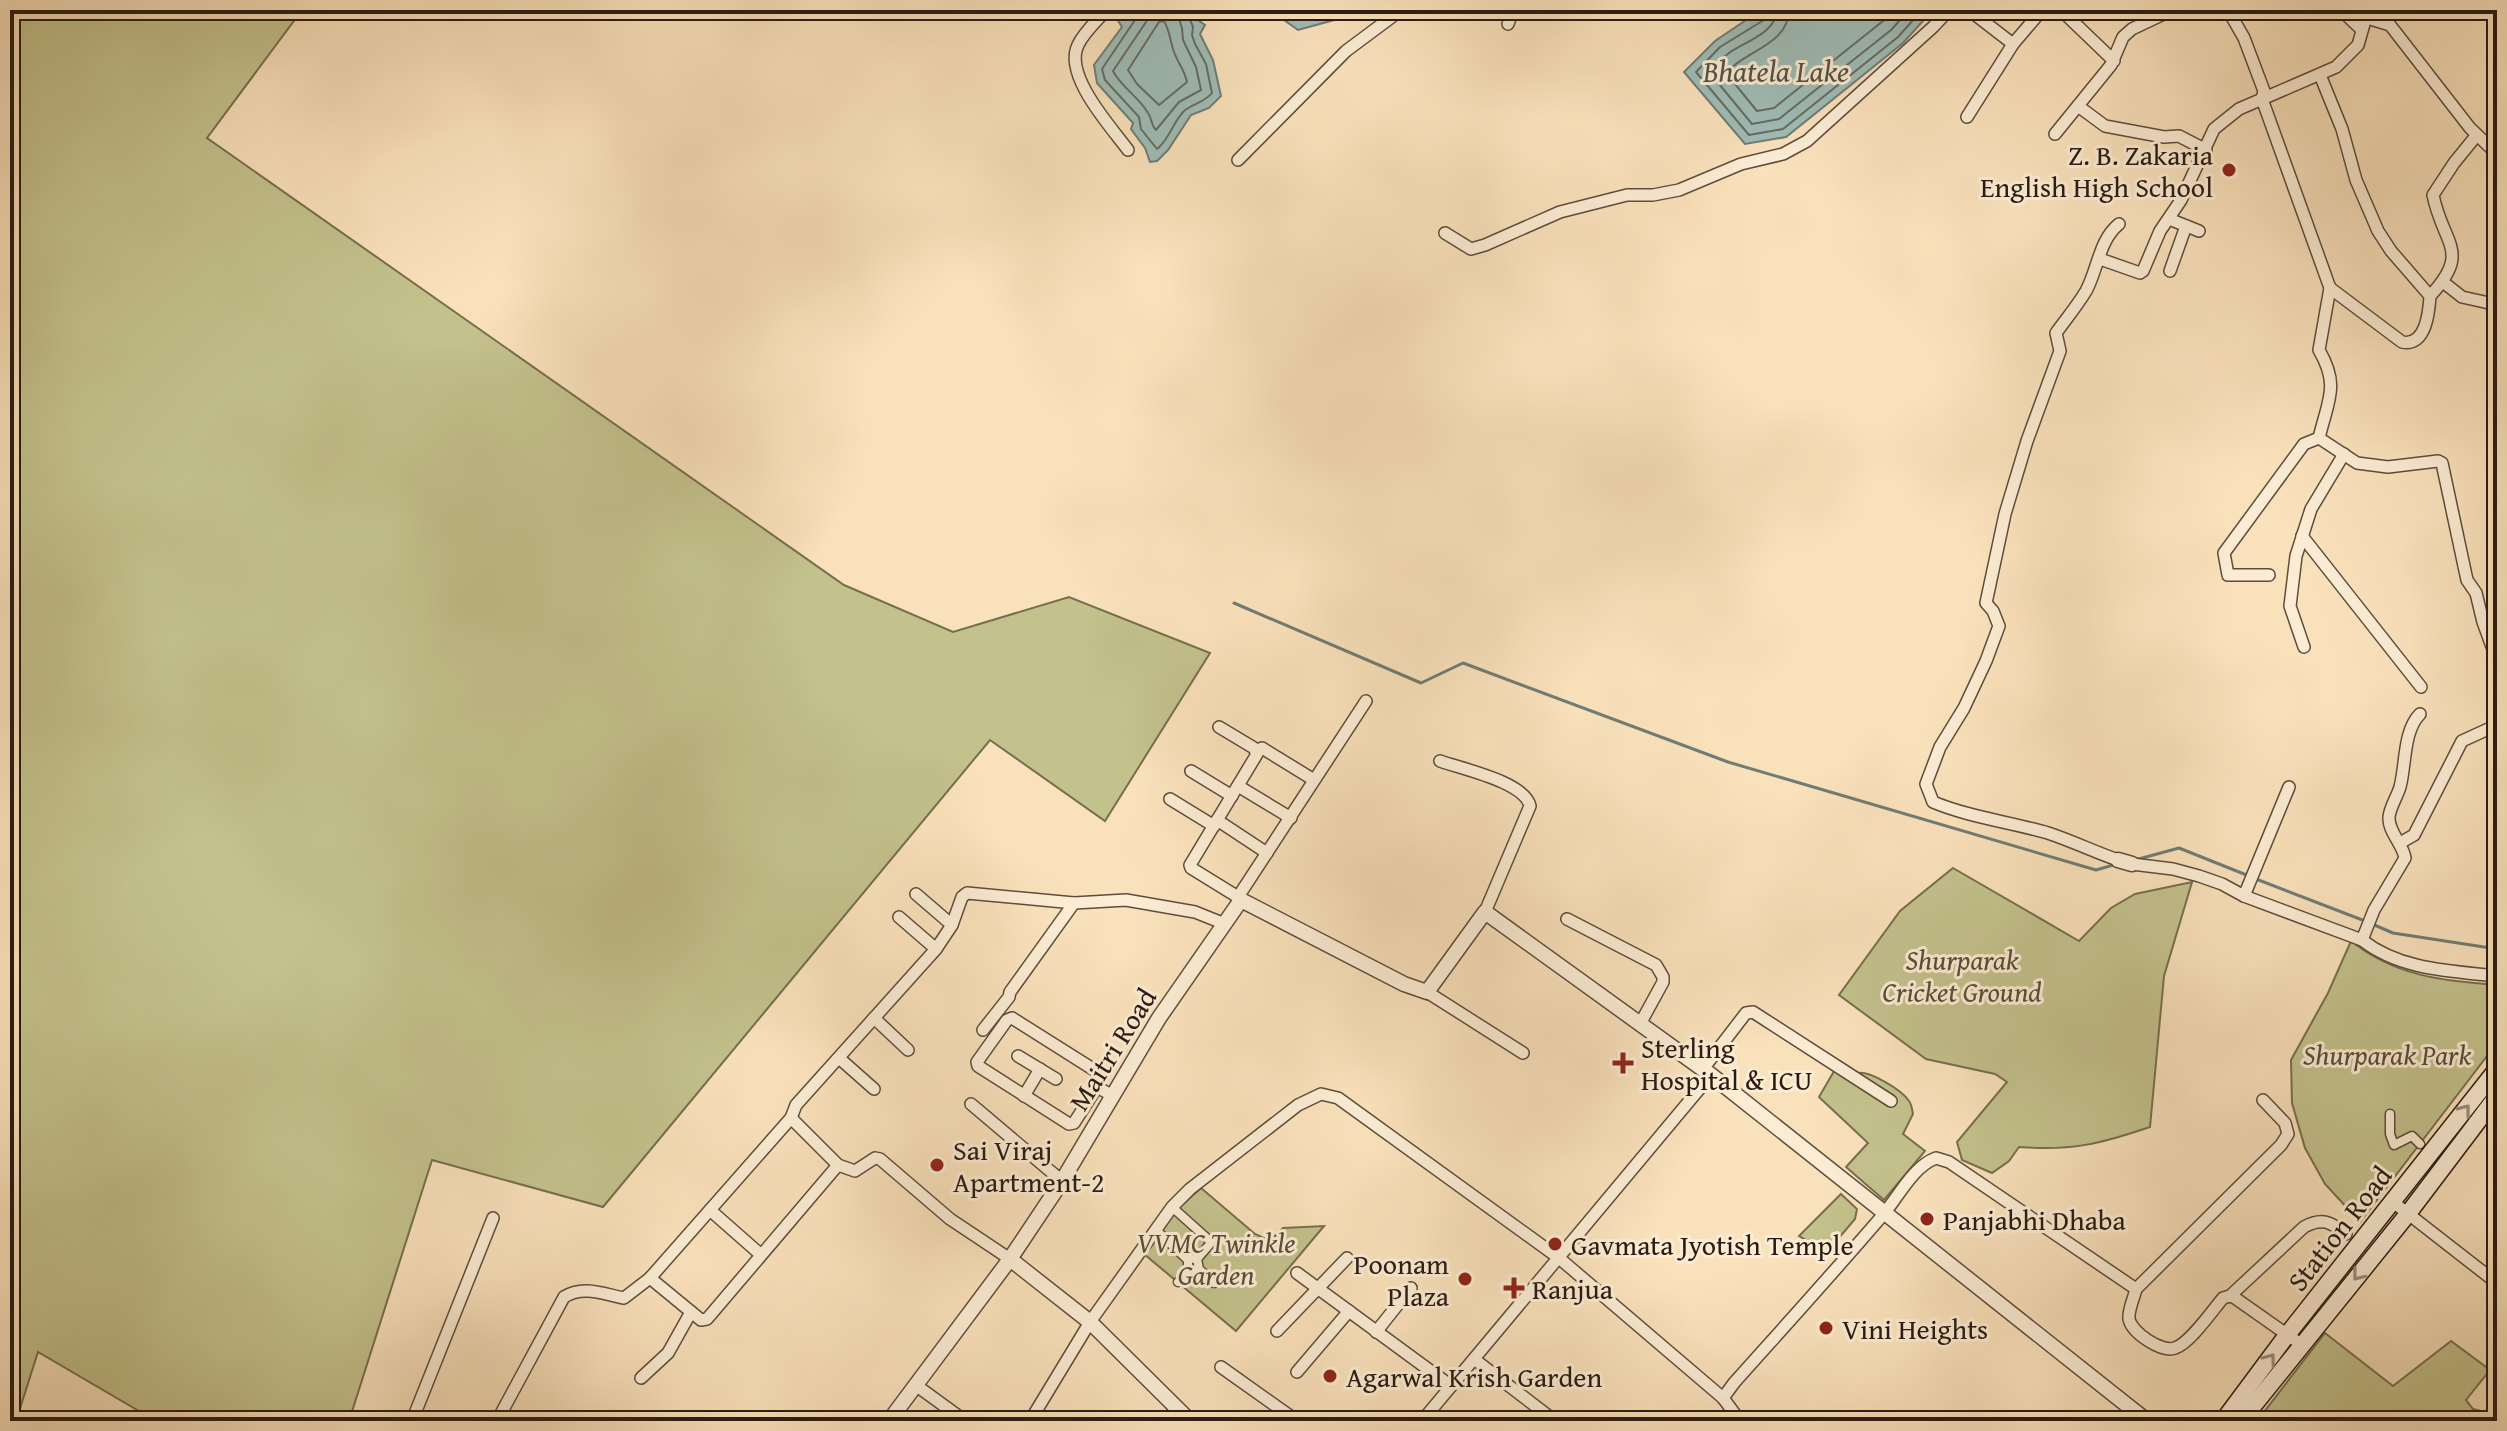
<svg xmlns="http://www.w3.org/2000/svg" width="2507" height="1431" font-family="'Gentium Book Plus',serif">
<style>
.green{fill:#c3c18c;stroke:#766e4f;stroke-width:2}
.water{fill:#9fbcb6;stroke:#707c74;stroke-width:2}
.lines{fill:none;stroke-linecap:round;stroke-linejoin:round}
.shore{stroke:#646c64;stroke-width:2}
.stream{stroke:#707c74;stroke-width:3}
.pedestrian-casing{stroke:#5e4c3c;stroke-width:11}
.minor-casing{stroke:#5e4c3c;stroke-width:14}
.tertiary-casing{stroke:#5e4c3c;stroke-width:17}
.secondary-casing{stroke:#2a1b12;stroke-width:19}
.pedestrian{stroke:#fbecd3;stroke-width:8}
.minor{stroke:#fbecd3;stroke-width:11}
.tertiary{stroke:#fbecd3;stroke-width:14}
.secondary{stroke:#fbecd3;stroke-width:16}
.oneway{stroke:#9d8e7c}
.poi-dot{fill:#8f2418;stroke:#fbecd3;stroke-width:3}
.labels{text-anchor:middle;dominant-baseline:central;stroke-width:6;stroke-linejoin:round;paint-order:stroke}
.poi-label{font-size:28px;fill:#2a1b12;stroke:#fbecd3;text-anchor:start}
.park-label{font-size:28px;font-style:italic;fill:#584d37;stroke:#fbecd3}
.street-label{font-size:28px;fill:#2a1b12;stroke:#fbecd3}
.water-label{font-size:30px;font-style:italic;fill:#53534b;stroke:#fbecd3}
</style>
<rect width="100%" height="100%" fill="#f9e1bb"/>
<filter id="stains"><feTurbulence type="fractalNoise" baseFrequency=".0025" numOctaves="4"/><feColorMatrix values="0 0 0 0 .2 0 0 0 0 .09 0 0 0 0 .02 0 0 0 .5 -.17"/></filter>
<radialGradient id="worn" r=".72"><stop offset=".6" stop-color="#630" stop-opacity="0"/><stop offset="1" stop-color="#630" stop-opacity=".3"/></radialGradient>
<g class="green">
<polygon points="10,10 302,10 207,138 844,585 953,632 1069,597 1210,653 1105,821 990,740 603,1207 432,1160 349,1421 156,1421 38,1352 16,1421 10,1421"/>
<path d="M1953,868L2079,941L2111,908L2135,894L2192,882L2164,976L2150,1127C2100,1144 2072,1151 2019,1147L2009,1161L1992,1173L1962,1160L1957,1142L2007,1082L1995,1074L1926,1059L1839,995L1900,911Z"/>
<path d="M2351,941C2397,977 2441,980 2497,985V1043L2360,1222L2325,1184L2305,1148L2292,1103L2291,1060L2328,993Z"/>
<path d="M1840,1061L1858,1073C1870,1071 1902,1090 1909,1101C1912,1105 1912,1110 1913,1114L1903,1134L1925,1151L1884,1200L1846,1167L1868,1143L1819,1097Z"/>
<polygon points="1201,1188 1255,1234 1270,1241 1283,1228 1324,1226 1236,1331 1144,1254 1175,1211"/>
<polygon points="1841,1194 1857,1209 1855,1219 1827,1252 1799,1236"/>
<polygon points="2325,1333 2393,1386 2451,1341 2490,1370 2466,1400 2473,1409 2497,1415 2497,1421 2257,1421"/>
</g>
<g class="water">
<polygon points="1134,10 1193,10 1198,20 1205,25 1200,34 1213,60 1221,96 1209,108 1191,115 1168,150 1157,161 1150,162 1145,148 1131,129 1133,123 1097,83 1094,65 1122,27 1117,19 1123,20"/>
<polygon points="1270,10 1357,10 1349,16 1298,30"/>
<polygon points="1761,10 1933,10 1903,43 1786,137 1745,144 1684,72 1715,41"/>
</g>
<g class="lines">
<g class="shore">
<path d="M1139,10L1137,17L1102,69L1105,80L1139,117L1141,129L1157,149C1169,140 1173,122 1184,111C1193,103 1204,103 1212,93L1206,64L1195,44L1192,35L1193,27L1186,10"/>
<path d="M1149,10L1146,22L1113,71C1121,87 1139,97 1148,113C1153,120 1150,124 1156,130L1179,102L1201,90L1196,67L1183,40L1182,28L1176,10"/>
<polyline points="1767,10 1764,20 1720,47 1696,72 1749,135 1783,129 1898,37 1922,10"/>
<path d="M1777,10C1776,33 1746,41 1729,53C1722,58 1715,66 1710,73L1752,124L1779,119L1891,30L1909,10"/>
<path d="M1789,10C1788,45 1746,50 1726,73L1757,111L1774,108L1883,21L1893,10"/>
<path d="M1164,21C1170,31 1170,41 1174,52C1178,63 1185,71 1187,82L1159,105L1137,84L1128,70L1159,22Z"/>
</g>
<g class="stream">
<polyline points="1234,603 1421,683 1463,663 1728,762 2096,870 2117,864"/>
<polyline points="2135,860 2179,848 2249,876"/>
<polyline points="2256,879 2365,921"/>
<polyline points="2372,924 2393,933 2497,949"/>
</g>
<g class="pedestrian-casing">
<g id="pedestrian">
<polyline points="2390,1114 2390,1134 2394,1145 2412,1136 2420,1144"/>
<polyline points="1172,1207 1210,1241 1210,1244 1197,1259"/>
<polyline points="1156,1230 1188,1260"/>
<polyline points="1199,1269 1191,1271 1188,1268 1188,1260 1194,1258 1197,1259 1199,1269 1214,1283"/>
<polyline points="1178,1282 1191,1271"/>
</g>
</g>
<g class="minor-casing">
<g id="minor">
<path d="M1106,10C1097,21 1084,32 1078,45C1063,75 1111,127 1128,150"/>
<polyline points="1969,10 2013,44"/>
<polyline points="2061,10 2114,61"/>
<path d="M2228,10L2244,38L2264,91L2262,99L2330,288L2319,350C2340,386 2328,400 2319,438L2357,463L2388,467L2438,461L2442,463L2467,580L2476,593L2483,622L2497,660"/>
<polyline points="2341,10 2362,30"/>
<polyline points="2364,17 2390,25 2470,128 2497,154"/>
<polyline points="1508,24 1513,10"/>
<path d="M2320,75L2342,129L2356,180L2378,231L2391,251L2430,296C2429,312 2426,347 2402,342L2330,288"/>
<polyline points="2078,106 2105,126 2164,137 2179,136 2206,150"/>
<polyline points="1967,117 2013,44 2042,10"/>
<polyline points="2055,134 2111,65 2123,37 2132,29 2172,10"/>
<polyline points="1238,160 1346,51 1401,10"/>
<polyline points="2169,219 2199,231"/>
<polyline points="1445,233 1471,249 1485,245 1560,212 1627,195 1653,195 1679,190 1741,164 1783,154 1807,141 1933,27 1949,10"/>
<polyline points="2100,259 2140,273 2143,271 2160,231 2181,200 2214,129 2239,109 2336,67 2358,45 2368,10"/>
<polyline points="2170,271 2186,226"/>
<polyline points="2443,282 2462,297 2489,303 2497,311"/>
<path d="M2430,296C2472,251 2443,245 2433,195L2454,163L2476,136"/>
<polyline points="2302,536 2421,687"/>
<polyline points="2269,575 2228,575 2224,553 2304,444 2319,438"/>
<polyline points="2304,647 2290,606 2296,556 2311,509 2344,454"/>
<polyline points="1219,727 1254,748 1257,754 1190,865 1191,868 1238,897"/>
<polyline points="1257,750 1262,748 1314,780"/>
<path d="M1440,761C1462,769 1525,782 1530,806L1485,912"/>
<polyline points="1191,771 1232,796"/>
<polyline points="1238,786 1291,818"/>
<polyline points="1170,799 1214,826"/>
<polyline points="1217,820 1267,853"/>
<polyline points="2400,843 2414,835 2462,741 2497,725"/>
<path d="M2118,860C2095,852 2072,841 2048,833C2010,822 1969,817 1933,802L1926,784L1940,747L1964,708L1986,661L1999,626L1993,611L1986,603L2005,514L2027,441L2060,351L2056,333C2066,319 2077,306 2086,291C2098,269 2099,240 2119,224"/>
<path d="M2132,864L2173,869L2199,876L2222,884L2244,896L2362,940C2400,970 2451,971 2497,976"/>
<polyline points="916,894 952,925"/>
<polyline points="2244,896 2289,787"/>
<polyline points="1241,900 1238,897 1366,701"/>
<polyline points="899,917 936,949"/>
<polyline points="1567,919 1656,965 1663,977 1663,982 1640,1024"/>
<path d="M2362,940L2374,910L2405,858C2403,844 2388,832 2389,817C2390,807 2397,797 2400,787C2406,765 2403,731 2420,714"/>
<polyline points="1427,992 1523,1053"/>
<polyline points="874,1018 908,1050"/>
<polyline points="983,1030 1009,997 1010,992 1074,903"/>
<polyline points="1018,1056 1056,1079"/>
<polyline points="839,1058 874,1089"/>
<polyline points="1703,1069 1746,1013 1753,1012 1891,1101"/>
<polyline points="1097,1087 1095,1083 1099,1073 1096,1071 1012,1018 1007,1020 977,1062 978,1066 1069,1124 1074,1123 1097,1087 1113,1096"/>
<polyline points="1024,1096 1040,1069"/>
<polyline points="971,1104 1062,1181"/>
<polyline points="791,1118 838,1165 855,1171 875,1158 880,1159 950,1219 1010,1259"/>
<polyline points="838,1165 707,1319 701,1320 650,1278 791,1118 796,1105 936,949 952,925 962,897 967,893 1074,903 1126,900 1195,912 1225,924"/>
<polyline points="2393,1202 2497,1283"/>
<polyline points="710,1210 760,1254"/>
<polyline points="1297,1273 1451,1386"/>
<polyline points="2136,1289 2281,1145 2288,1134 2285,1123 2263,1100"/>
<path d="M2230,1296L2304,1227C2322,1217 2331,1222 2346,1234"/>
<polyline points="1277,1331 1347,1258"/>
<polyline points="1376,1332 1411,1288"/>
<polyline points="1474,1359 1555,1421"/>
<polyline points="1221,1367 1297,1421"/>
<polyline points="1297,1372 1349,1311"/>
<polyline points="641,1378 668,1353 691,1312"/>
<polyline points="917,1386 965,1421"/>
<polyline points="412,1421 493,1218"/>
<path d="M497,1421L564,1297C583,1285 603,1294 624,1298L650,1278"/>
<polyline points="1030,1421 1090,1322 1172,1207 1190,1189 1298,1105 1321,1094 1338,1098 1559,1258 1723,1398"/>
<polyline points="1166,1421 1176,1409"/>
<polyline points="1422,1421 1711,1075"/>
<path d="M1740,1421L1723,1398L1734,1383C1784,1327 1834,1272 1882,1216C1898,1198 1912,1167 1936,1158L1949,1162L2136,1289C2134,1298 2128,1310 2129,1319C2132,1333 2162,1353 2175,1348C2190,1343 2212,1311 2223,1298L2230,1296L2235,1298L2302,1345"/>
</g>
</g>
<g class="tertiary-casing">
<g id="tertiary">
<polyline points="2118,860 2132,864"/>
<polyline points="1010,1259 1090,1322 1190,1421"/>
<polyline points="889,1421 1010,1259 1062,1181 1159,1018 1241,900 1404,984 1427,992 1485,912 1711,1075 2147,1421"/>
</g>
</g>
<g class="secondary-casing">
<g id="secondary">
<polyline points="2223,1421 2287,1335 2497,1069"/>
<polyline points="2241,1421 2407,1215 2497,1096"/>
</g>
</g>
<use href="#pedestrian" class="pedestrian"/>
<use href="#minor" class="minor"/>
<use href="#tertiary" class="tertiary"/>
<use href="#secondary" class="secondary"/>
</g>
<defs><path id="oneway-chevron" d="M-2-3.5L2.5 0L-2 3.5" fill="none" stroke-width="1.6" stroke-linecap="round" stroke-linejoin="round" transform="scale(2)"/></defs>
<g class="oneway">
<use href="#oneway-chevron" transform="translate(2465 1110) rotate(-52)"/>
<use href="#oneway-chevron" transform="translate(2358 1275) rotate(129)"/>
<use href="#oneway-chevron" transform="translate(2270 1359) rotate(-53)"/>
</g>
<g class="poi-dot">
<circle cx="2229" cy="170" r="8"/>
<path d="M1619 1051h8v8h8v8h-8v8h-8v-8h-8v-8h8z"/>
<circle cx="937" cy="1165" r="8"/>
<circle cx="1927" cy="1219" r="8"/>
<circle cx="1555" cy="1244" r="8"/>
<circle cx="1465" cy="1279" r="8"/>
<path d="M1510 1276h8v8h8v8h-8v8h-8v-8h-8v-8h8z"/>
<circle cx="1826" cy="1328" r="8"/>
<circle cx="1330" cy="1376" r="8"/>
</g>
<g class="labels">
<g class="poi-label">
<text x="2213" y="154" text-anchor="end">Z. B. Zakaria<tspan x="2213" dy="32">English High School</tspan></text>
<text x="1641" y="1047">Sterling<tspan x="1641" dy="32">Hospital &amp; ICU</tspan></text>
<text x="953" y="1149">Sai Viraj<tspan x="953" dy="32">Apartment-2</tspan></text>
<text x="1943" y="1219">Panjabhi Dhaba</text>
<text x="1571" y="1244">Gavmata Jyotish Temple</text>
<text x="1449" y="1263" text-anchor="end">Poonam<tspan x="1449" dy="32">Plaza</tspan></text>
<text x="1532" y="1288">Ranjua</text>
<text x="1842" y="1328">Vini Heights</text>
<text x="1346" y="1376">Agarwal Krish Garden</text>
</g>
<g class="park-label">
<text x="1962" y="959">Shurparak<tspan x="1962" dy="32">Cricket Ground</tspan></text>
<text x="2387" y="1054">Shurparak Park</text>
<text x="1216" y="1242">VVMC Twinkle<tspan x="1216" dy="32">Garden</tspan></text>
</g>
<g class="street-label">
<text transform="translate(1112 1049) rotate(-58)">Maitri Road</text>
<text transform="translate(2339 1228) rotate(-52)">Station Road</text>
</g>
<g class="water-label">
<text x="1776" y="71">Bhatela Lake</text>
</g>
</g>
<rect width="2507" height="1431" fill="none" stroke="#f9e1bb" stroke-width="40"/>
<rect x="12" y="12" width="2483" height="1407" fill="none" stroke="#2a1b12" stroke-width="4"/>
<rect x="20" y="20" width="2467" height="1391" fill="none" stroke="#2a1b12" stroke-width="2"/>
<rect width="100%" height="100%" filter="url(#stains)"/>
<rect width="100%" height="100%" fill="url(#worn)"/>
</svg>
